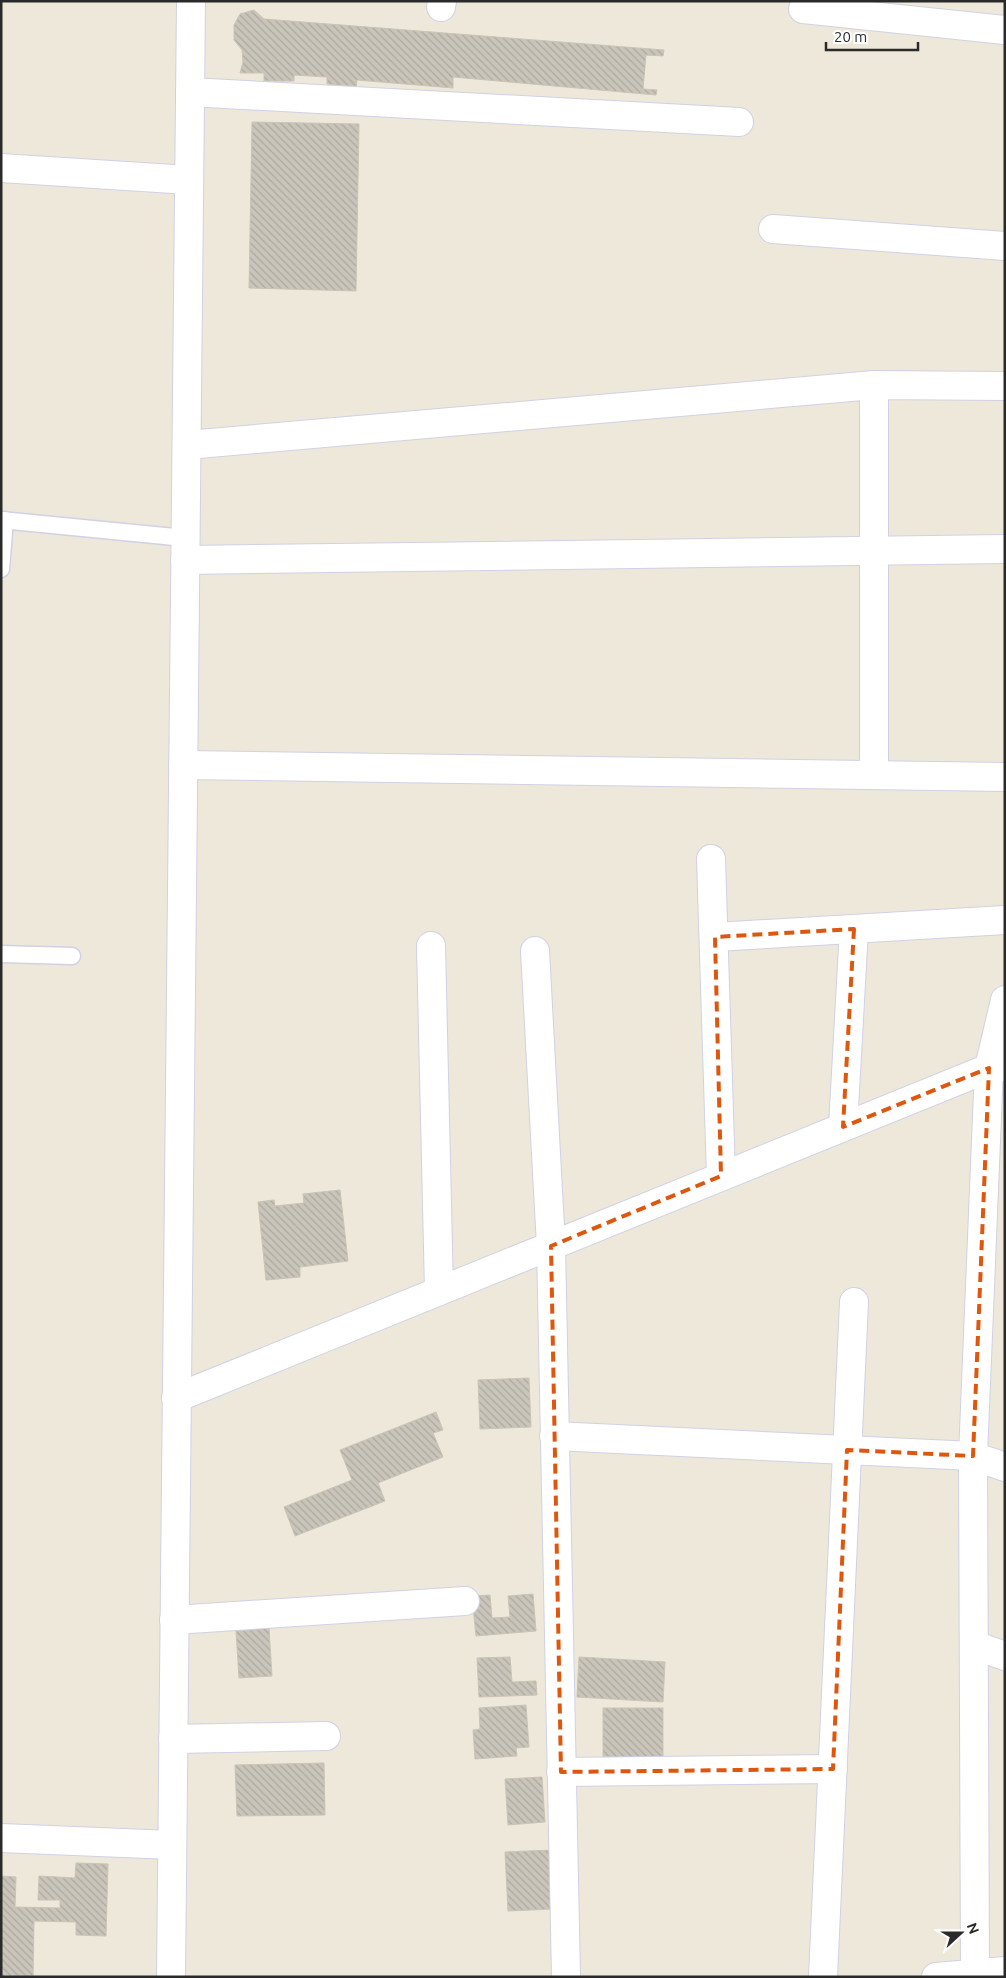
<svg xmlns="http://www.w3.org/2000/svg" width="1006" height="1978" font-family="Ubuntu,sans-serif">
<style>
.building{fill:url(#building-back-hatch);stroke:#c9c4b4}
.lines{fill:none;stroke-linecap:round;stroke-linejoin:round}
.lane-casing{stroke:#d0d1e5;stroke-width:19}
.street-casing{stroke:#d0d1e5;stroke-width:30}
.secondary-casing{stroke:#d0d1e5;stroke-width:30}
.lane{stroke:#fff;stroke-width:16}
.street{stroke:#fff;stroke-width:28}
.secondary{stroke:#fff;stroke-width:28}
.marked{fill:none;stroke:#de570e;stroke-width:4;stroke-dasharray:10 6;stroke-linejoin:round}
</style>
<defs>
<pattern id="building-back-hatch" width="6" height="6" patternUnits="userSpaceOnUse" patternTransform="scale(1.25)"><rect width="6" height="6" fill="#c9c5ba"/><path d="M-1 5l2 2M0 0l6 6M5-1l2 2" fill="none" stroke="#ada9a0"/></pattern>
</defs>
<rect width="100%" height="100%" fill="#eee8db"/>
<g class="building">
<polygon points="254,10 264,19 664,50 663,56 646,55 643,89 657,90 656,95 453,77 453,88 357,80 356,87 327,84 327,77 294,75 294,81 264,81 264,73 240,73 243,62 242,50 234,40 234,25 240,14"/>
<polygon points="252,122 359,124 356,291 249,288"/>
<polygon points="340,1190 348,1261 300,1267 300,1277 266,1280 258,1202 274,1200 275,1206 304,1203 303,1194"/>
<polygon points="529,1378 531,1427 480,1429 478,1380"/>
<polygon points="436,1412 443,1430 433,1433 443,1457 378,1483 385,1501 295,1536 284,1507 352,1480 340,1450"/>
<polygon points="533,1594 536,1631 476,1636 472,1596 490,1595 492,1618 510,1617 508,1596"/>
<polygon points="269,1628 272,1676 239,1678 236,1631"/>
<polygon points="510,1657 512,1682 536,1681 537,1695 479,1697 477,1658"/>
<polygon points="579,1657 665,1662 663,1702 577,1697"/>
<polygon points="526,1705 529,1747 516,1748 517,1756 475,1759 473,1730 480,1729 479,1708"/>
<rect x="603" y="1708" width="60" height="51"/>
<polygon points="324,1763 325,1815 237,1816 235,1765"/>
<polygon points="542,1777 545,1822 508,1825 505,1779"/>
<polygon points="552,1850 554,1909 508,1911 505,1852"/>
<polygon points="76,1863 108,1864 106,1936 76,1935 76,1922 34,1921 33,1977 1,1977 1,1876 16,1877 15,1907 60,1908 60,1900 38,1900 39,1876 75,1878"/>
</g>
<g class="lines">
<g class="lane-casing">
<g id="lane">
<polyline points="1,520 185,538"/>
<polyline points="1,569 5,520"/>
<polyline points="1,954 72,956"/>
</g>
</g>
<g class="street-casing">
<g id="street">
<polyline points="441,7 442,1"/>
<polyline points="803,9 1005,30"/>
<polyline points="190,92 739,122"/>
<polyline points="1,168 189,180"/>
<polyline points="773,229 1005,246"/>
<polyline points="187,445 874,385 1005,386"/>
<polyline points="185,560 1005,549"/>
<polyline points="183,765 1005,777"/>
<polyline points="874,775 874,385"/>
<polyline points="711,859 721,1176"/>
<polyline points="715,937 1005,920"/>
<polyline points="431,946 439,1291"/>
<polyline points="535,951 551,1246 566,1977"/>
<polyline points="843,1127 854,929"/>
<polyline points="176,1398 989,1068 1005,1067"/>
<polyline points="554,1436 973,1456 1005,1467"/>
<polyline points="174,1620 465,1601"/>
<polyline points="974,1645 1005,1656"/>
<polyline points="173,1739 326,1736"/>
<polyline points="561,1772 833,1769"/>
<polyline points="1,1838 172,1845"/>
<polyline points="975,1974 973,1456 989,1068 1005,1000"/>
<polyline points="823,1977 854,1302"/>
</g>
</g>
<g class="secondary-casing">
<g id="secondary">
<polyline points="171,1977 191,1"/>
<polyline points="936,1977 1005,1971"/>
</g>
</g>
<use href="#lane" class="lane"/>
<use href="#street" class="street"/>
<use href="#secondary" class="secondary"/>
</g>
<path class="marked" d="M854,929L843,1127L989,1068L973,1456L847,1450L833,1769L561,1772L551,1246L721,1176L715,937Z"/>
<rect width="1006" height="1978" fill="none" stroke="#2a2a2a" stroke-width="5"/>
<g transform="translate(961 1933) rotate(69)" stroke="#ffffff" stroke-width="4" paint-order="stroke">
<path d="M0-4L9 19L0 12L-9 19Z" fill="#2a2a2a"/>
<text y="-8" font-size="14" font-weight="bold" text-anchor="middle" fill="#2a2a2a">N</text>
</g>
<path d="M826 42v8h92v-8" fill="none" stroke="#2a2a2a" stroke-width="2.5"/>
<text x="834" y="42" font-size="15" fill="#2a2a2a" stroke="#ffffff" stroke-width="4" paint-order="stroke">20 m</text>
</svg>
